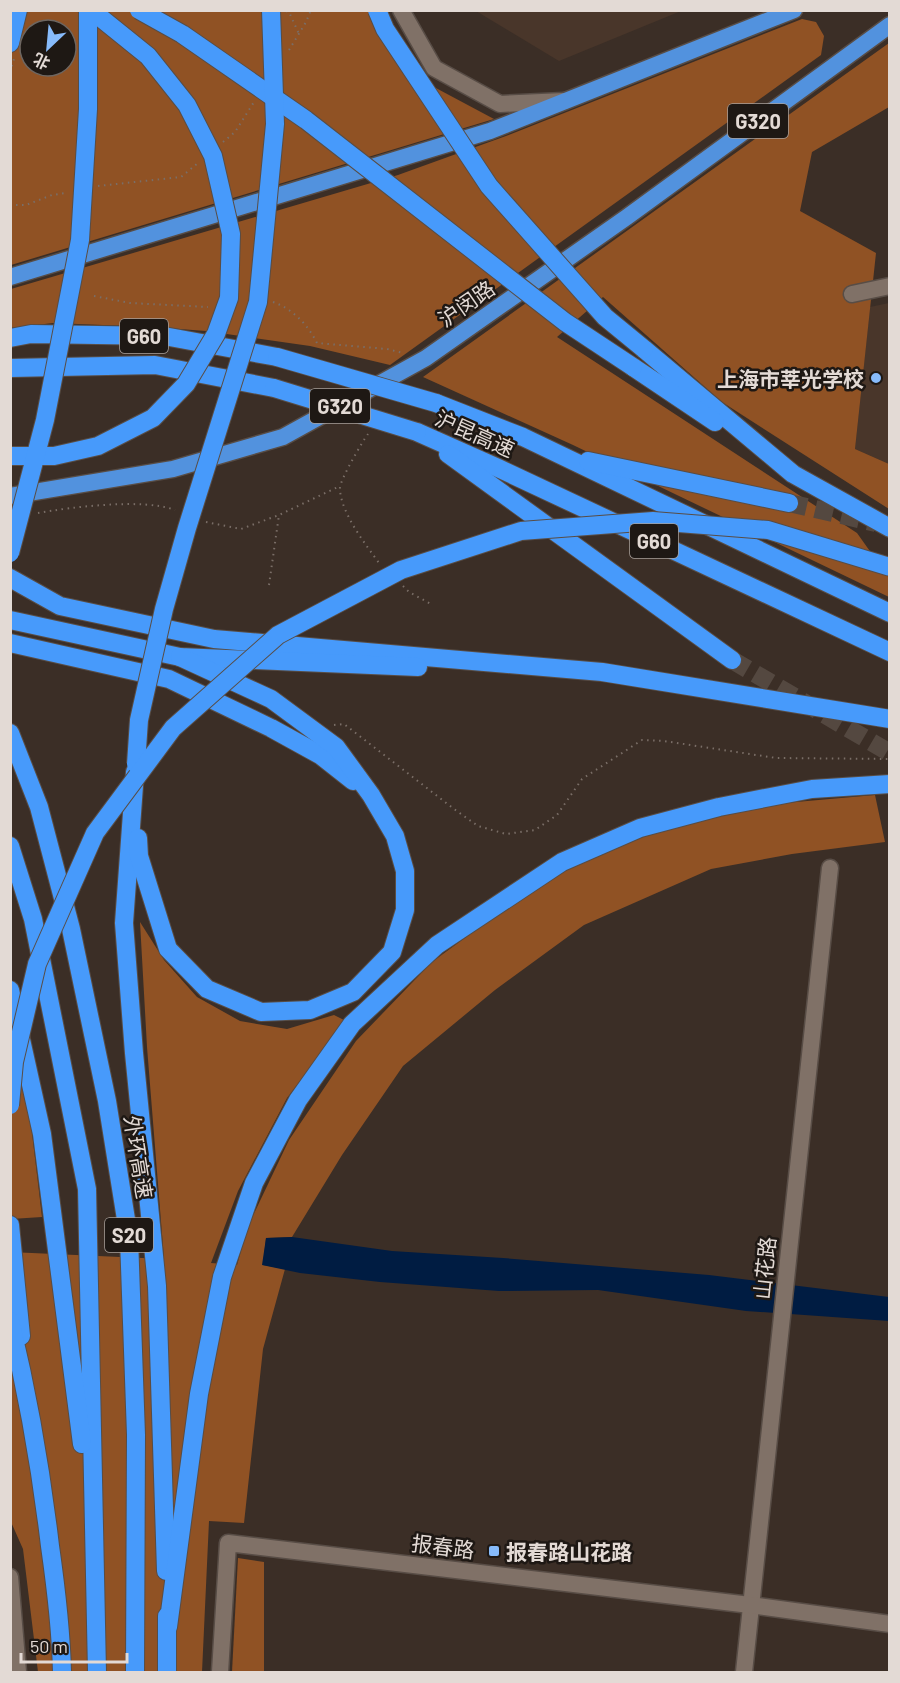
<svg xmlns="http://www.w3.org/2000/svg" width="900" height="1683" font-family="Barlow,'Noto Sans SC',sans-serif">
<style>
.built{fill:#49362a}
.forest{fill:#905224;fill-rule:evenodd}
.water{fill:#001c42}
.lines{fill:none;stroke-linecap:round;stroke-linejoin:round}
.motorway-tunnel{stroke:#544840;stroke-width:18;stroke-dasharray:18 9;stroke-linecap:butt}
.minor-casing{stroke:#584d46;stroke-width:19}
.tertiary-casing{stroke:#584d46;stroke-width:19}
.trunk-casing{stroke:#584d46;stroke-width:19}
.motorway-casing{stroke:#584d46;stroke-width:20}
.path{stroke:#7a6e67;stroke-width:2;stroke-dasharray:1.5 4.5;stroke-linecap:butt}
.minor{stroke:#807167;stroke-width:16}
.tertiary{stroke:#807167;stroke-width:16}
.trunk{stroke:#5292de;stroke-width:16}
.motorway{stroke:#479afb;stroke-width:18}
.motorway-bridge-casing{stroke:#584d46;stroke-width:20;stroke-linecap:butt}
.motorway-bridge{stroke:#479afb;stroke-width:18}
.poi-dot{fill:#87bbfb;stroke:#1e1814;stroke-width:2}
.labels{text-anchor:middle;dominant-baseline:central;stroke-width:5;stroke-linejoin:round;paint-order:stroke}
.shield{fill:#1e1814;stroke:#a8a09b;stroke-width:1.5}
.shield-label{font-size:20px;font-weight:bold;fill:#e3dad5}
.street-label{font-size:21px;fill:#e3dad5;stroke:#1e1814}
.poi-label{font-size:21px;font-weight:bold;fill:#e3dad5;stroke:#1e1814;text-anchor:end}
</style>
<rect width="100%" height="100%" fill="#3b2e26"/>
<g class="built">
<polygon points="476,11 681,11 559,61"/>
<polygon points="889,303 889,464 855,449 870,307"/>
</g>
<g class="forest">
<path d="M11,11H370L434,87L494,119L11,265ZM30,30H66V66H30Z"/>
<polygon points="802,19 816,22 824,36 821,55 390,365 310,346 206,331 153,327 53,323 11,328 11,289 398,175 506,136"/>
<polygon points="889,43 889,107 812,152 800,211 876,253 855,449 889,464 889,509 722,402 603,297 557,337 857,533 889,578 889,597 573,445 423,377"/>
<polygon points="875,795 885,842 792,854 711,869 584,925 495,990 403,1066 342,1155 292,1237 266,1238 263,1265 285,1269 263,1349 244,1523 209,1521 202,1672 38,1672 23,1549 11,1522 10,1252 164,1259 147,1047 140,922 164,960 197,997 240,1021 287,1029 334,1015 346,1021 287,1098 238,1191 211,1263 237,1265 248,1226 289,1140 356,1041 432,962 503,910 576,864 667,826 761,805"/>
<polygon points="10,1023 30,1116 42,1217 11,1219"/>
<polygon points="238,1558 264,1562 264,1672 232,1672"/>
</g>
<polygon class="water" points="292,1237 392,1251 503,1258 709,1275 889,1297 889,1321 746,1311 598,1290 499,1291 380,1282 300,1273 262,1265 266,1238"/>
<g class="lines">
<g class="motorway-tunnel">
<polyline points="789,503 876,523"/>
<polyline points="732,660 890,753"/>
</g>
<g class="minor-casing">
<g id="minor">
<polyline points="401,10 434,68 500,104 564,101"/>
<polyline points="852,294 890,286"/>
<polyline points="744,1672 830,868"/>
</g>
</g>
<g class="tertiary-casing">
<g id="tertiary">
<polyline points="10,1577 18,1672"/>
<polyline points="220,1672 228,1543 750,1605 890,1624"/>
</g>
</g>
<g class="trunk-casing">
<g id="trunk">
<polyline points="10,277 490,131 794,10"/>
<polyline points="10,496 173,469 283,437 426,358 627,217 890,25"/>
</g>
</g>
<g class="motorway-casing">
<g id="motorway">
<polyline points="10,43 18,10"/>
<polyline points="10,338 31,334 164,336 277,357"/>
<polyline points="644,349 793,474 890,528"/>
<polyline points="633,367 715,422"/>
<polyline points="10,368 155,365 274,388"/>
<polyline points="436,403 523,437 890,613"/>
<polyline points="417,432 498,468 890,652"/>
<polyline points="448,454 732,660"/>
<polyline points="588,461 789,503"/>
<polyline points="10,578 60,606 214,639 602,672 890,719"/>
<polyline points="10,620 180,657 418,667"/>
<polyline points="10,643 169,679 271,728 320,755 353,781"/>
<polyline points="10,733 39,807 71,929 107,1101 129,1238 136,1435 135,1672"/>
<polyline points="135,772 124,923 134,1053 157,1286 166,1571"/>
<polyline points="138,838 139,856 168,949 207,989 261,1012 310,1010 353,992 392,952 405,910 405,871 395,836 371,795 336,747 271,699 180,657"/>
<polyline points="10,846 33,919 87,1189 97,1672"/>
<polyline points="10,990 42,1134 82,1444"/>
<polyline points="10,1225 21,1336"/>
<path d="M10,1321C28,1395 41,1470 50,1546C56,1588 61,1629 62,1672"/>
<polyline points="168,1627 199,1394 222,1277 254,1183 298,1100 352,1024 437,945 562,862 640,828 719,807 812,789 890,784"/>
<polyline points="167,1672 167,1616"/>
</g>
</g>
<g class="path">
<polyline points="286,11 289,12 299,34"/>
<polyline points="289,50 306,22 311,10"/>
<polyline points="10,72 14,59"/>
<polyline points="223,142 235,132 254,102"/>
<polyline points="98,186 181,177 198,163"/>
<polyline points="10,205 26,205 52,195 66,193"/>
<polyline points="94,296 130,303 208,307"/>
<path d="M273,302C293,309 308,325 317,343L387,349L403,353"/>
<path d="M368,434C362,442 340,480 340,488C340,512 366,545 379,563"/>
<path d="M38,513C72,507 143,498 175,510"/>
<polyline points="206,522 241,529 279,515 340,486"/>
<polyline points="269,585 279,515"/>
<polyline points="403,586 409,592 431,604"/>
<polyline points="334,725 344,724 454,809 478,826 506,834 535,830 557,815 582,779 642,740 664,741 776,758 890,759"/>
</g>
<use href="#minor" class="minor"/>
<use href="#tertiary" class="tertiary"/>
<use href="#trunk" class="trunk"/>
<use href="#motorway" class="motorway"/>
<g class="motorway-bridge-casing">
<g id="motorway-bridge">
<polyline points="139,10 182,34 306,120 565,322 633,367"/>
<polyline points="377,10 385,29 489,186 605,317 644,349"/>
<polyline points="277,357 436,403"/>
<polyline points="274,388 417,432"/>
<polyline points="10,456 54,456 98,446 153,418 186,384 216,334 229,298 231,234 213,156 187,105 148,56 91,10"/>
<polyline points="10,553 45,420 80,240 88,109 88,10"/>
<polyline points="136,764 139,720 164,609 187,528 258,302 275,124 271,10"/>
<polyline points="10,1105 14,1062 37,964 95,833 173,728 278,635 401,570 521,531 653,521 768,530 890,567"/>
</g>
</g>
<use href="#motorway-bridge" class="motorway-bridge"/>
</g>
<g class="poi-dot">
<circle cx="876" cy="378" r="6"/>
<rect x="488" y="1545" width="12" height="12" rx="3"/>
</g>
<g class="labels">
<g class="shield">
<rect x="728" y="104" width="60" height="34" rx="4.5"/>
<rect x="120" y="319" width="48" height="34" rx="4.5"/>
<rect x="310" y="389" width="60" height="34" rx="4.5"/>
<rect x="630" y="524" width="48" height="34" rx="4.5"/>
<rect x="105" y="1218" width="48" height="34" rx="4.5"/>
</g>
<g class="shield-label">
<text x="758" y="121">G320</text>
<text x="144" y="336">G60</text>
<text x="340" y="406">G320</text>
<text x="654" y="541">G60</text>
<text x="129" y="1235">S20</text>
</g>
<g class="street-label">
<text transform="translate(466 303) rotate(-35)">沪闵路</text>
<text transform="translate(475 433) rotate(24)">沪昆高速</text>
<text transform="translate(139 1157) rotate(81)">外环高速</text>
<text transform="translate(764 1268) rotate(-84)">山花路</text>
<text transform="translate(443 1546) rotate(7)">报春路</text>
</g>
<g class="poi-label">
<text x="864" y="378">上海市莘光学校</text>
<text x="506" y="1551" text-anchor="start">报春路山花路</text>
</g>
</g>
<rect width="900" height="1683" fill="none" stroke="#e3dad5" stroke-width="24"/>
<g transform="translate(48 48) rotate(206)"><circle r="28" fill="#1e1814" stroke="#6d6661" stroke-width="1.5"/>
<path d="M0-4.5L10 22L0 15L-10 22Z" fill="#87bbfb"/>
<text y="-9" font-size="16" font-weight="bold" text-anchor="middle" fill="#e3dad5">北</text>
</g>
<path d="M21 1653v9h106v-9" fill="none" stroke="#e3dad5" stroke-width="3"/>
<text x="30" y="1653" font-size="18" fill="#e3dad5" stroke="#1e1814" stroke-width="4.5" paint-order="stroke">50 m</text>
</svg>
